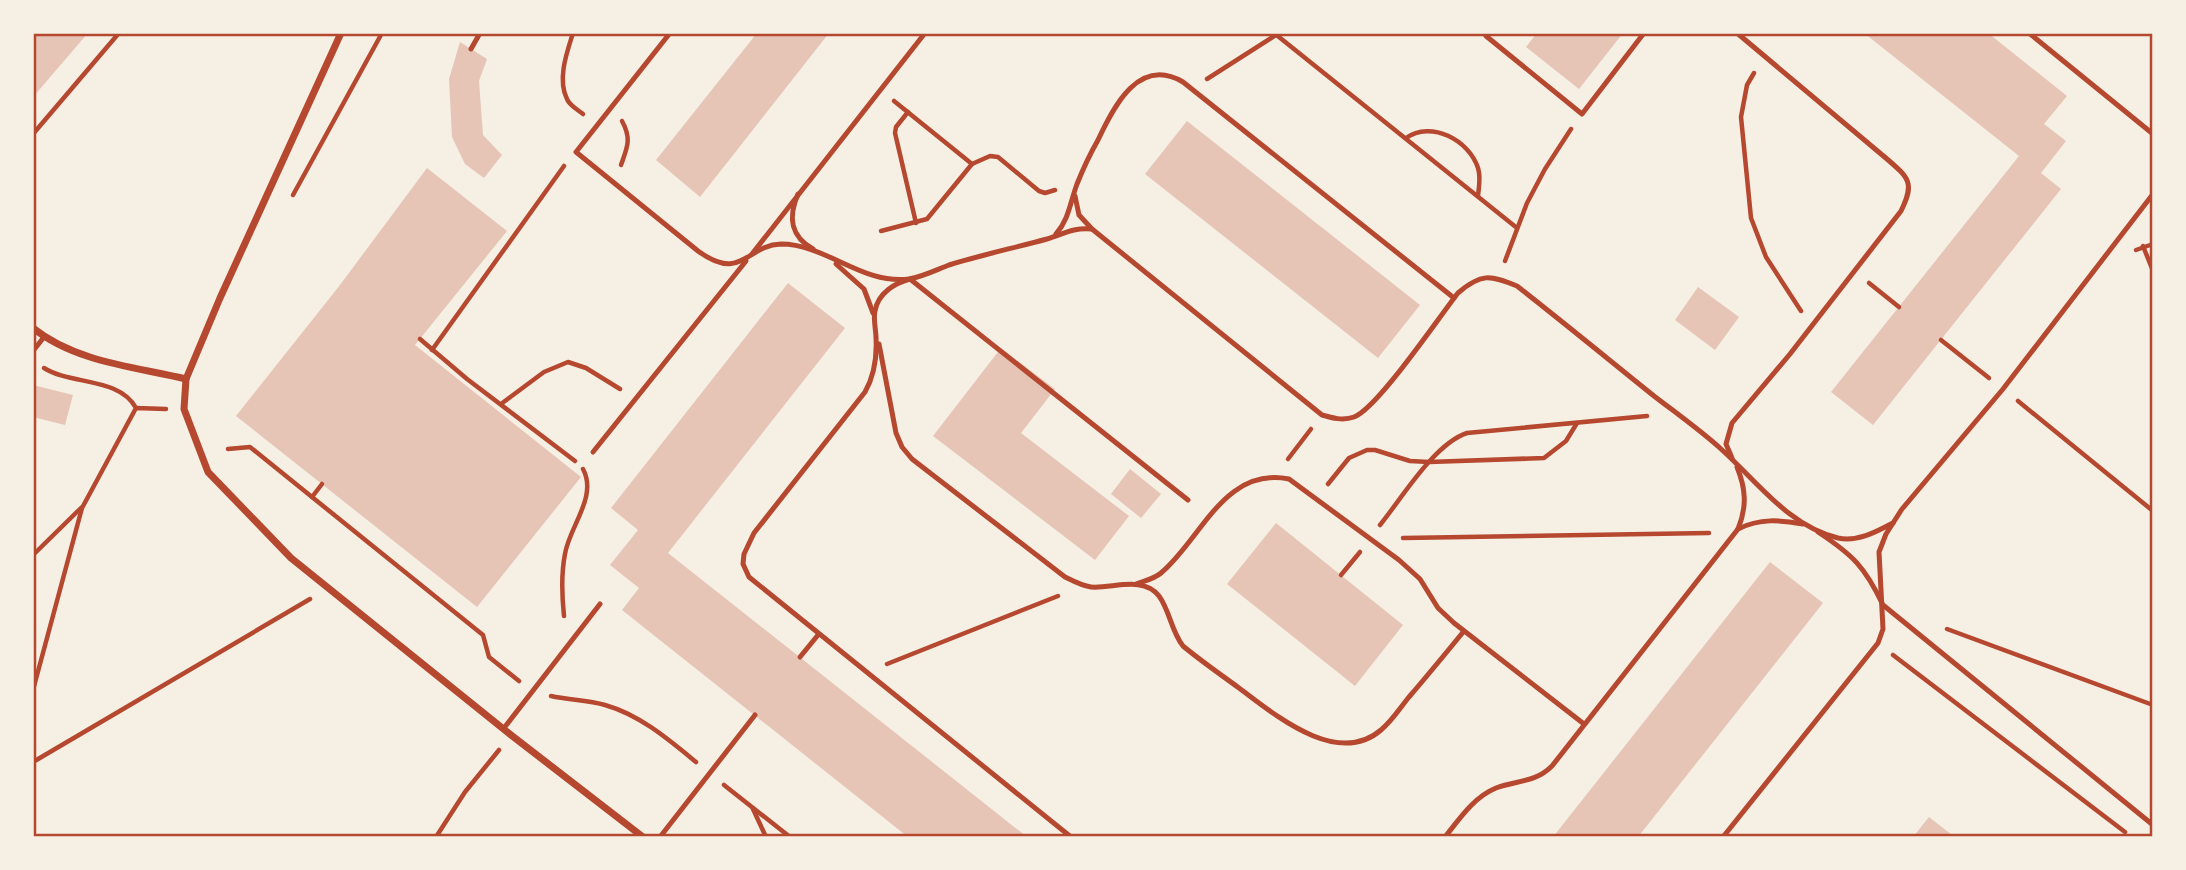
<svg xmlns="http://www.w3.org/2000/svg" width="2186" height="870" font-family="'Work Sans',sans-serif">
<style>
.building{fill:#e6c5b7}
.lines{fill:none;stroke-linecap:round;stroke-linejoin:round}
.path{stroke:#b5482f;stroke-width:4.5}
.service{stroke:#b5482f;stroke-width:5}
.minor{stroke:#b5482f;stroke-width:7}
.neatline{fill:none;stroke:#b5482f;stroke-width:2.5}
</style>
<rect width="100%" height="100%" fill="#f6efe4"/>
<g class="building">
<polygon points="33,33 88,33 33,97"/>
<polygon points="757,33 829,33 700,197 656,160"/>
<polygon points="1537,33 1623,33 1579,89 1526,47"/>
<polygon points="1864,33 1988,33 2067,96 2044,124 2066,141 2041,173 2061,189 1873,425 1831,392 2019,156"/>
<polygon points="460,42 487,59 479,81 483,135 502,155 484,178 465,164 452,137 449,79"/>
<polygon points="1187,121 1420,305 1378,358 1145,174"/>
<polygon points="427,168 507,231 415,345 581,477 477,607 236,416 340,285"/>
<polygon points="788,283 845,328 668,553 1027,837 908,837 622,610 639,588 610,565 638,530 611,508"/>
<polygon points="1698,287 1739,317 1715,350 1675,320"/>
<polygon points="1001,348 1055,389 1021,433 1129,516 1095,560 933,436"/>
<polygon points="33,385 73,395 65,425 33,417"/>
<polygon points="1130,469 1161,494 1141,518 1111,494"/>
<polygon points="1276,523 1403,625 1355,686 1227,584"/>
<polygon points="1770,562 1823,603 1638,837 1553,837"/>
<polygon points="1929,817 1952,835 1951,837 1913,837"/>
</g>
<g class="lines">
<g class="path">
<path d="M573,33C567,52 557,79 567,99C569,105 578,110 583,114"/>
<polyline points="1274,33 1517,228"/>
<polyline points="1754,73 1747,85 1741,117 1751,218 1766,257 1801,311"/>
<polyline points="1207,79 1279,33"/>
<polyline points="908,112 896,127 895,133 916,223"/>
<polyline points="33,134 119,33"/>
<path d="M1406,138C1431,120 1469,140 1478,168C1481,177 1479,186 1478,196"/>
<polyline points="972,164 990,156 998,157 1039,191 1045,193 1055,190"/>
<path d="M621,165C627,148 632,139 622,121"/>
<polyline points="293,195 382,33"/>
<polyline points="881,231 927,219 972,164 894,101"/>
<polyline points="2143,246 2153,271"/>
<polyline points="2136,250 2153,244"/>
<polyline points="1505,261 1527,203 1545,169 1571,129"/>
<polyline points="1869,283 1899,307"/>
<polyline points="420,339 467,379 575,461"/>
<polyline points="1941,340 1989,378"/>
<polyline points="432,350 564,166"/>
<path d="M44,368C71,385 119,377 136,408"/>
<polyline points="2018,401 2153,511"/>
<polyline points="501,404 544,372 568,362 586,368 620,389"/>
<polyline points="228,449 250,447 483,635 489,657 519,681"/>
<polyline points="1288,459 1311,429"/>
<polyline points="1328,484 1349,458 1367,450 1375,450 1410,461 1429,462 1544,458 1566,441 1577,423"/>
<polyline points="312,497 322,484"/>
<path d="M1380,525C1402,498 1434,444 1467,433L1647,416"/>
<polyline points="1403,538 1709,533"/>
<polyline points="33,555 81,508"/>
<polyline points="1341,575 1360,552"/>
<path d="M564,616C562,597 561,574 565,554C569,527 598,497 583,469"/>
<polyline points="1947,629 2153,705"/>
<polyline points="1893,655 2125,832"/>
<polyline points="887,664 1058,596"/>
<polyline points="33,690 82,508 136,408 166,409"/>
<path d="M551,696C569,700 588,700 605,705C640,715 668,739 696,762"/>
<polyline points="33,762 310,599"/>
<polyline points="724,785 790,837"/>
<polyline points="753,809 766,837"/>
<polyline points="436,837 465,792 499,750"/>
</g>
<g class="service">
<path d="M670,33L576,152L698,251C742,283 746,245 781,244C826,244 862,285 909,279C922,277 936,270 949,265C981,255 1014,248 1047,239C1063,234 1074,227 1092,229L1322,415C1332,418 1343,421 1354,417C1377,409 1439,317 1458,293C1481,273 1490,275 1517,286C1563,322 1608,359 1654,396C1676,413 1700,430 1721,449C1757,481 1788,526 1838,538C1858,542 1876,532 1893,523"/>
<polyline points="1488,33 1486,36 1582,114 1644,33"/>
<polyline points="2029,33 2153,134"/>
<polyline points="471,49 480,33"/>
<path d="M798,194C788,217 790,236 813,249"/>
<polyline points="1075,196 1079,215 1092,229"/>
<path d="M1056,234C1069,219 1070,203 1077,184C1083,169 1090,154 1098,140C1114,106 1139,56 1183,82L1454,298"/>
<polyline points="752,254 925,33"/>
<polyline points="836,264 864,289 873,313"/>
<path d="M879,344L896,433L902,447L912,459L1065,577C1073,581 1082,586 1091,587C1112,589 1143,575 1159,596C1170,611 1171,631 1183,646C1201,661 1220,674 1239,688C1274,714 1337,768 1381,730C1392,721 1400,708 1409,697C1428,675 1446,653 1464,631"/>
<polyline points="33,351 44,337"/>
<polyline points="593,452 746,261"/>
<path d="M1732,458L1726,444L1732,423L1790,354L1901,211C1915,183 1909,178 1887,159L1737,33"/>
<path d="M1738,529C1760,518 1780,520 1803,524"/>
<path d="M1818,532C1853,555 1865,567 1883,605L2153,825"/>
<path d="M1136,584C1144,581 1154,579 1161,573C1201,540 1224,466 1289,479L1399,560L1420,579L1438,608L1454,623L1584,724"/>
<polyline points="800,657 818,635"/>
<polyline points="504,728 600,604"/>
<polyline points="660,837 755,715"/>
<path d="M1071,837L749,577L743,564L744,554L754,533L865,392C874,376 877,357 876,338C876,330 873,319 875,311C878,293 895,283 910,279L1188,500"/>
<path d="M1445,837C1460,818 1474,797 1496,788C1517,780 1535,783 1552,766L1738,529C1747,507 1746,489 1737,467"/>
<polyline points="1723,837 1878,643 1883,629 1879,552 1886,534 1902,509 2003,389 2153,194"/>
</g>
<g class="minor">
<polyline points="341,33 220,298 186,379 184,409 208,472 291,558 511,735 643,837"/>
<path d="M33,328C75,362 136,367 186,379"/>
</g>
</g>
<rect width="2186" height="870" fill="none" stroke="#f6efe4" stroke-width="70"/>
<rect x="35" y="35" width="2116" height="800" class="neatline"/>
</svg>
